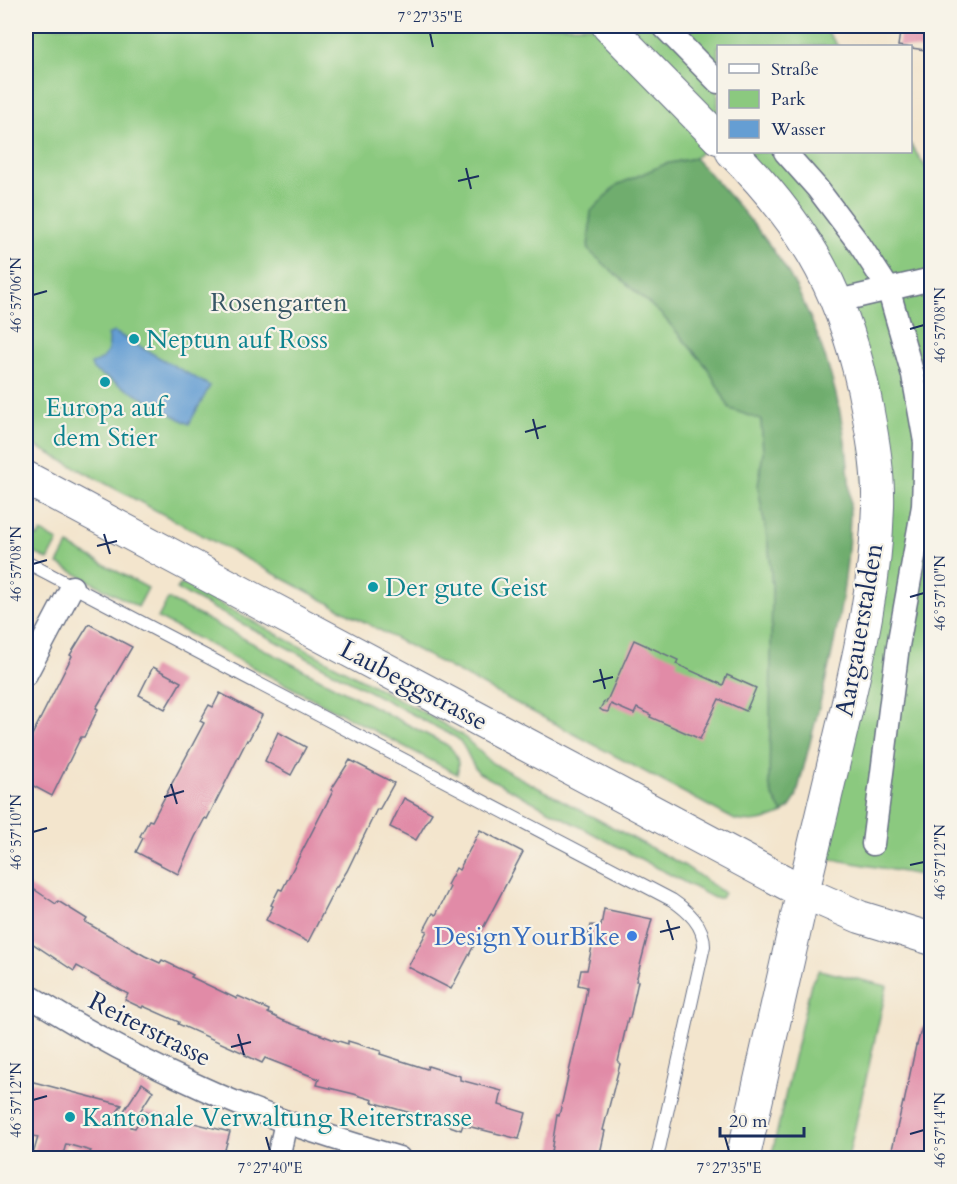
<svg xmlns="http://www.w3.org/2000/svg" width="957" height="1184" font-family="Cardo,serif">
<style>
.green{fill:#8bc97f;stroke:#537c6e;stroke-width:1.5}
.forest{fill:#70ad6e;stroke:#466e66;stroke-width:1.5}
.water{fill:#659ed3;stroke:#406698;stroke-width:1.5}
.building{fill:#e18ba7}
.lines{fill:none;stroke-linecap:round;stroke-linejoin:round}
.lane-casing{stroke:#676f85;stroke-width:14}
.street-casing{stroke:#676f85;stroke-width:25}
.secondary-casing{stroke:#676f85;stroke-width:34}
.primary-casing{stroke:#676f85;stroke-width:35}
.lane{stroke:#fff;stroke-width:12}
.street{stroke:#fff;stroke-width:22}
.secondary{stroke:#fff;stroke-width:32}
.primary{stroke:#fff;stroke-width:33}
.ticks{fill:none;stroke:#1b2f5e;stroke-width:2}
.culture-dot{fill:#0f9aa8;stroke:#f7f3e8;stroke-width:2}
.shop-dot{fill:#3f7fe0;stroke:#f7f3e8;stroke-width:2}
.labels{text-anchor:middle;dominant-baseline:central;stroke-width:4.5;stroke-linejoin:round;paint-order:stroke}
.park-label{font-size:26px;fill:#375666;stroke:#f7f3e8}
.culture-label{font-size:26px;fill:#0d838f;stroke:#f7f3e8;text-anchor:start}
.street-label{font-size:26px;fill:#1b2f5e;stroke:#f7f3e8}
.shop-label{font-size:26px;fill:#366cbe;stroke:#f7f3e8;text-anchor:end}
.neatline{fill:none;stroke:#1b2f5e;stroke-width:2}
.ticks-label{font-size:15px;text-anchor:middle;fill:#1b2f5e}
</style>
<rect width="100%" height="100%" fill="#f7f3e8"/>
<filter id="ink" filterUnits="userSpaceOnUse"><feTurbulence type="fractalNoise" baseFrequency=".0167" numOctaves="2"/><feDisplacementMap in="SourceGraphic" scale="12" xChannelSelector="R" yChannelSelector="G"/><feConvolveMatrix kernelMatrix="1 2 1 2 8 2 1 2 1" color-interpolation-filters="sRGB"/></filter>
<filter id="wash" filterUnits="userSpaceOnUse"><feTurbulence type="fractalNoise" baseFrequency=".008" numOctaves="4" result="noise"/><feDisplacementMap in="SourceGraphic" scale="24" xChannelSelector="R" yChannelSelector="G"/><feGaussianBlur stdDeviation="1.35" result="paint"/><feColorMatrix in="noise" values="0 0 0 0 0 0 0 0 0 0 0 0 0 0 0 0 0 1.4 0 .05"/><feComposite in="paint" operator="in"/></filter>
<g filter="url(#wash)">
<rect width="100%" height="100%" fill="#f3e5cd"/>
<g class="green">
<path d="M26,26H823L838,46H718V135L695,158L665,164L591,211L588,249L662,315L707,367L730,409L761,419L763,452L758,487L769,549L772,587L770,787L783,813C764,821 755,824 735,820L26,441Z"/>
<polygon points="911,145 931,175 932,803 927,836 926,876 814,856 867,625 860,361 735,152 910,152"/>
<polygon points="26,530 38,537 41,532 58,541 48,560 26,548"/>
<polygon points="68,545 148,588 138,607 58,564"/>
<path d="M180,585H185L421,711L462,735L492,763L685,866L724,893L721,898H714L479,773C469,763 468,748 457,738L177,589Z"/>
<path d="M168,599L447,745C457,752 460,763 457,774L158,618Z"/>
<polygon points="819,970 887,986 848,1158 771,1158 811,983"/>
</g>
<path class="forest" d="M695,158C729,195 773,242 796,287C834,362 855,451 849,536C844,625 817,712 796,798L790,807L783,813L772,795L769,783L772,587L769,549L758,487L763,452L761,420L730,409L707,367L662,315L588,250L591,211L617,185L665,164Z"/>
<path class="water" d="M114,332L210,386L189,424L93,370L91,364C104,362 110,352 109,337L107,335Z"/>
<g id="blocks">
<g class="building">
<polygon points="901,26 932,26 932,51 898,46"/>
<polygon points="89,624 132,647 96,708 98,709 84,737 81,737 52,796 26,782 26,747 72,656 70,655"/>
<polygon points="634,640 678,660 676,664 723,685 727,675 756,688 746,711 719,699 700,739 650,717 651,715 637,708 634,714 611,704 608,712 603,711 600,709 604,702 606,703"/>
<polygon points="153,667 181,682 165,709 139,695"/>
<polygon points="220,693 262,715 248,741 247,740 207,819 205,818 195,837 178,874 136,852 143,838 140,836 149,820 152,821 204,723 200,721 209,705 213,707"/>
<polygon points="278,732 306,747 291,775 265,761"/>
<polygon points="350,760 394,783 379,810 377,809 347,871 337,887 336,887 308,942 266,920 273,906 271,905 279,889 282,890 333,791 331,790"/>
<polygon points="404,798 432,813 416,840 390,827"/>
<polygon points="480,830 523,852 451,989 408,967 427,931 424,930 433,913 436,915 450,887 447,885 456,868 459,870"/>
<polygon points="26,884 56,904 58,901 87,919 85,922 145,956 160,963 162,960 193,975 191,977 237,999 238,996 269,1010 268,1013 282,1020 332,1039 348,1044 348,1041 381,1051 380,1054 427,1069 428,1066 460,1076 460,1080 502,1091 499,1105 526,1113 519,1139 463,1125 461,1130 425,1117 372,1102 373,1100 354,1094 317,1085 319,1079 265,1058 262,1063 245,1055 246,1054 178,1024 179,1022 143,1006 142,1008 125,1000 128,994 77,966 74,971 26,939"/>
<polygon points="604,909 652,919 636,981 638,981 630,1018 628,1018 618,1062 620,1064 603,1130 605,1131 599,1158 580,1158 551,1152 557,1115 559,1116 584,1006 587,987 578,985 581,970 587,970 593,942 587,940 591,925 601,926"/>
<polygon points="931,998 932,1158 890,1158 903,1102 904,1103 916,1045 917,1045 922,1027 924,1027"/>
<polygon points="26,1080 122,1105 110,1122 116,1123 142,1083 153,1091 130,1127 135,1128 146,1111 230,1132 224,1153 242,1158 86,1158 91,1151 66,1144 62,1158 32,1158 38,1137 26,1134"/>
</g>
</g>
</g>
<g filter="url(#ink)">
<use href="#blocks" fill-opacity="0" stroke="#676f85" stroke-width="1.5"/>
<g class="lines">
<g class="lane-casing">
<path id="lane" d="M26,562L672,900C688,911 704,925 704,946L657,1158"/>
</g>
<g class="street-casing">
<g id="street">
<polyline points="663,26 718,82"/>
<polyline points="785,152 817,188 860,245 888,288 913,375 925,442 923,506 898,646 873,844"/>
<polyline points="838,301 932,279"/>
<polyline points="26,674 72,587"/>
<path d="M26,994C82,1029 141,1061 202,1088C265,1117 332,1138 399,1158"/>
<polyline points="278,1158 286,1122"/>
</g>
</g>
<g class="secondary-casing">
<g id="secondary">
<polyline points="608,26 718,138"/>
<path d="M732,152C809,229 847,300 867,407C873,439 879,473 878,506C876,581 860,652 843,724C830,780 816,836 803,892L860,917L932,939"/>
</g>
</g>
<g class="primary-casing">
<polyline id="primary" points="26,478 803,892 743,1158"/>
</g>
<use href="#lane" class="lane"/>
<use href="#street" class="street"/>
<use href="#secondary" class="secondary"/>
<use href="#primary" class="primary"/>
</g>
</g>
<path class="ticks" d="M430,33L433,47M466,168L471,189M458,181L479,176M33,295L47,291M910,329L924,325M533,419L538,439M525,432L546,426M104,534L110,554M97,546L117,541M33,564L47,560M910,597L924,593M600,669L605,689M593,682L613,677M171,784L177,804M164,797L184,791M33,832L47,828M910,865L924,862M667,920L673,940M660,932L680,927M238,1034L244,1055M231,1047L251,1042M33,1100L47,1096M910,1134L924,1130M266,1137L270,1151M725,1137L729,1151"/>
<g class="culture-dot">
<circle cx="134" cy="339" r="6"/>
<circle cx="105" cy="382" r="6"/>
<circle cx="373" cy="587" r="6"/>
<circle cx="70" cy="1117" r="6"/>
</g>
<circle class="shop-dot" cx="632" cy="936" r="6"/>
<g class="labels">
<g class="park-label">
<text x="279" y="302">Rosengarten</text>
</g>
<g class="culture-label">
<text x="146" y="339">Neptun auf Ross</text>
<text x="105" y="407" text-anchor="middle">Europa auf<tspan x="105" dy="30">dem Stier</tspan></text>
<text x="385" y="587">Der gute Geist</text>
<text x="82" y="1117">Kantonale Verwaltung Reiterstrasse</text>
</g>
<g class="street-label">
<text transform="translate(859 630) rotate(-80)">Aargauerstalden</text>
<text transform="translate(414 685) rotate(28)">Laubeggstrasse</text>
<text transform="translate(150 1029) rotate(27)">Reiterstrasse</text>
</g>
<g class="shop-label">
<text x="620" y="936">DesignYourBike</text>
</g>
</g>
<rect width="957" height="1184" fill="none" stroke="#f7f3e8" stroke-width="66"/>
<rect x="717" y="45" width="195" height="108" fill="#f7f3e8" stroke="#9fa5b1" stroke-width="1.5"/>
<rect x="729" y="64" width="30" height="9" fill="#ffffff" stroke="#9fa5b1" stroke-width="1.5"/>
<text x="771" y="75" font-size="18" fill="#1b2f5e">Straße</text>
<rect x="729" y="90" width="30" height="18" fill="#8bc97f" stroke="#9fa5b1" stroke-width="1.5"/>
<text x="771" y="105" font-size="18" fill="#1b2f5e">Park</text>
<rect x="729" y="120" width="30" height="18" fill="#659ed3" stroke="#9fa5b1" stroke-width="1.5"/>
<text x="771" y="135" font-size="18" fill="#1b2f5e">Wasser</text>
<path d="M720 1127v9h84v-9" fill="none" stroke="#1b2f5e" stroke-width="3"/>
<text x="729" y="1127" font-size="18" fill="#1b2f5e" stroke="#f7f3e8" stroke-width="4.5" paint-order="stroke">20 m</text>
<rect x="33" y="33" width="891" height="1118" class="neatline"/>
<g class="ticks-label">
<text x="430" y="22">7°27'35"E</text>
<text transform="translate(16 295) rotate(-90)" y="5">46°57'06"N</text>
<text transform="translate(940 325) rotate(-90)" y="5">46°57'08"N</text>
<text transform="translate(16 564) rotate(-90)" y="5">46°57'08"N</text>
<text transform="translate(940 593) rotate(-90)" y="5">46°57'10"N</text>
<text transform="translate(16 832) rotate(-90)" y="5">46°57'10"N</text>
<text transform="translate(940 862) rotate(-90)" y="5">46°57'12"N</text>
<text transform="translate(16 1100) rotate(-90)" y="5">46°57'12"N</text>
<text transform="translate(940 1130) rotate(-90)" y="5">46°57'14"N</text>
<text x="270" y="1173">7°27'40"E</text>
<text x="729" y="1173">7°27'35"E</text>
</g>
</svg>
